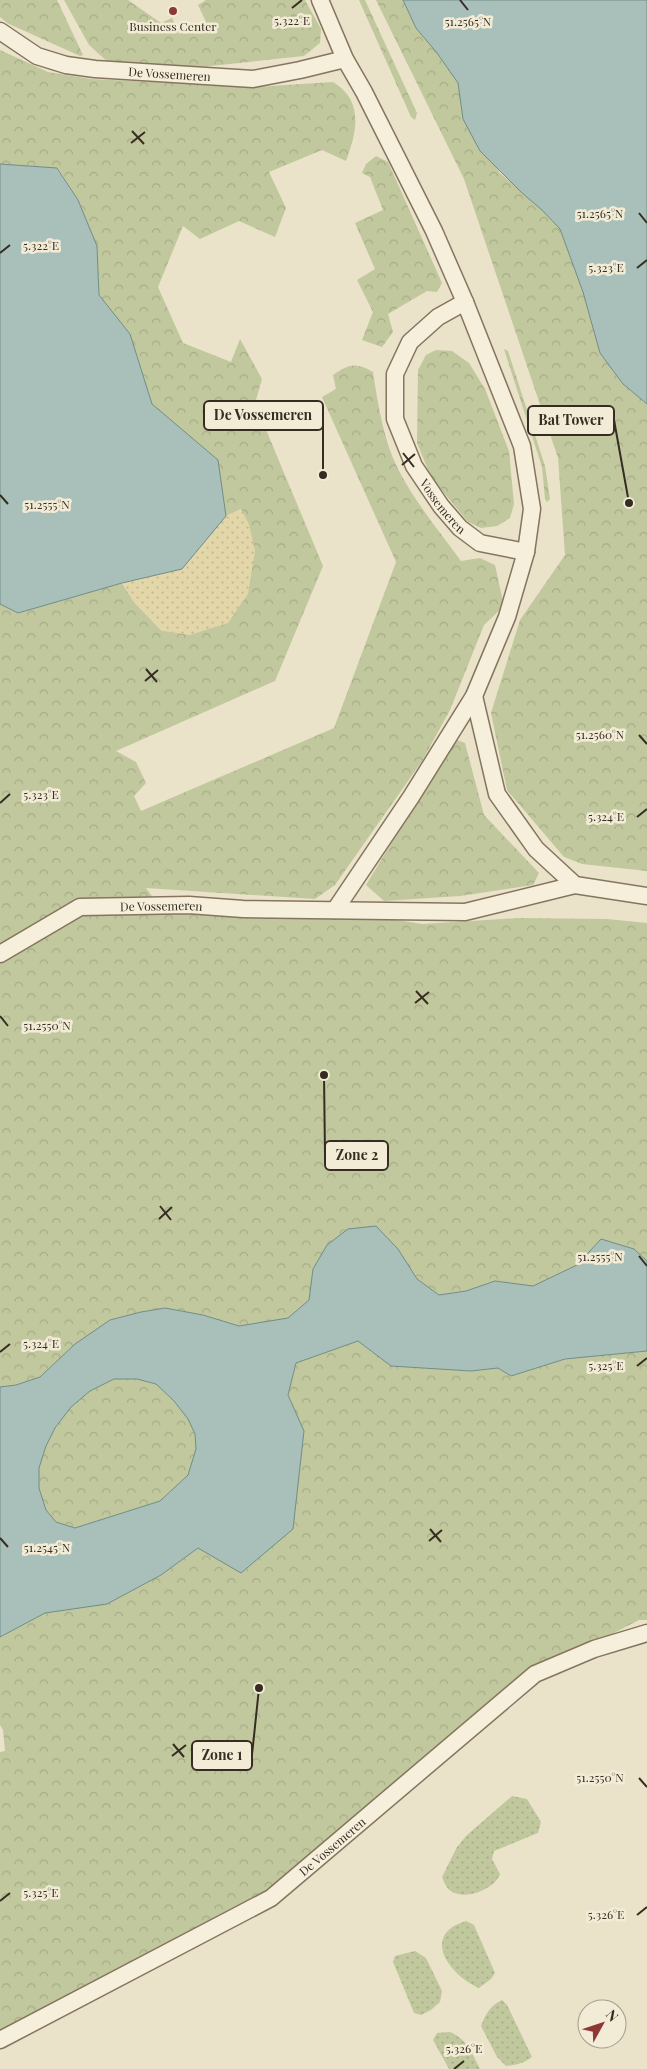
<svg xmlns="http://www.w3.org/2000/svg" width="647" height="2069" font-family="'Playfair Display',serif">
<style>
.grass{fill:url(#grass-dots)}
.forest{fill:url(#forest-crowns)}
.sand{fill:url(#sand-dots)}
.water{fill:#a9bfb9;stroke:#708d87;fill-rule:evenodd}
.lines{fill:none;stroke-linecap:round;stroke-linejoin:round}
.lane-casing{stroke:#85755f;stroke-width:19}
.lane{stroke:#f6efdb;stroke-width:16}
.ticks{fill:none;stroke:#372c21;stroke-width:2}
.poi-dot{fill:#8e3835;stroke:#f2ecd7;stroke-width:2}
.labels{text-anchor:middle;dominant-baseline:central;stroke-width:5;stroke-linejoin:round;paint-order:stroke}
.poi-label{font-size:12px;fill:#372c21;stroke:#f2ecd7}
.street-label{font-size:12px;fill:#372c21;stroke:#f2ecd7}
.ticks-label{font-size:12px;text-anchor:middle;fill:#372c21;stroke:#f2ecd7;stroke-width:5;stroke-linejoin:round;paint-order:stroke}
.leader{fill:none;stroke:#372c21;stroke-width:2}
.callout-dot{fill:#372c21;stroke:#f2ecd7;stroke-width:2}
.callout{fill:#f2ecd7;stroke:#372c21;stroke-width:2}
.callout-label{font-size:14px;text-anchor:middle;font-weight:bold;fill:#372c21}
</style>
<defs>
<pattern id="grass-dots" width="8" height="8" patternUnits="userSpaceOnUse" patternTransform="scale(1.25)"><rect width="8" height="8" fill="#c1c89d"/><path d="M2 2h.1M6 6h.1" fill="none" stroke="#a6ac87" stroke-width="1.8" stroke-linecap="round"/></pattern>
<pattern id="forest-crowns" width="20" height="18" patternUnits="userSpaceOnUse" patternTransform="scale(1.25)"><rect width="20" height="18" fill="#c1c89d"/><path d="M2 6a3 3 0 1 1 6 0M12 15a3 3 0 1 1 6 0" fill="none" stroke="#a6ac87"/></pattern>
<pattern id="sand-dots" width="8" height="8" patternUnits="userSpaceOnUse" patternTransform="scale(1.25)"><rect width="8" height="8" fill="#e3d6a9"/><path d="M2 2h.1M6 6h.1" fill="none" stroke="#c3b891" stroke-width="1.8" stroke-linecap="round"/></pattern>
</defs>
<rect width="100%" height="100%" fill="#eae2c9"/>
<g class="grass">
<path d="M512,1796L527,1799L541,1822L538,1833L494,1851L492,1859L500,1874C495,1889 465,1901 451,1891C446,1888 444,1882 442,1877L457,1847L467,1835Z"/>
<path d="M466,1921L474,1925L495,1973L491,1979L479,1988C449,1975 420,1935 466,1921Z"/>
<polygon points="415,1951 426,1958 442,1991 440,2002 431,2010 421,2015 414,2013 393,1962 395,1956"/>
<path d="M502,2000L507,2005L532,2057C524,2063 517,2065 506,2066L497,2057L481,2026C486,2013 490,2006 502,2000Z"/>
<path d="M450,2032C467,2039 472,2053 480,2069H449L433,2040L437,2033Z"/>
</g>
<g class="forest">
<polygon points="0,0 57,0 83,55 80,56 7,23 0,17"/>
<polygon points="64,0 128,0 161,23 172,18 179,34 206,22 198,5 206,0 305,0 321,29 320,43 304,56 201,67 111,65 89,45"/>
<polygon points="359,0 365,0 417,113 415,120 411,117"/>
<polygon points="376,0 403,0 416,28 437,53 458,83 463,119 500,173 542,210 560,229 583,292 600,353 623,384 647,404 647,871 582,864 564,857 507,790 491,713 520,620 565,555 558,458 464,179"/>
<path d="M0,50L48,72L91,79L256,87L333,82C364,101 357,131 346,161L322,150L269,172L286,208L275,237L239,221L200,239L183,226L158,287L183,343L231,362L240,339L262,379L256,400L269,437L323,566L275,681L116,751L136,762L146,783L134,796L141,811L334,728L396,562L322,397L336,389L333,375C349,364 355,362 373,372C378,404 383,439 398,469C415,502 439,531 461,561L480,558L495,565L504,606L484,625L450,710L422,761L335,885L315,899L146,888L159,906L335,910L422,924L519,918L607,919L647,923V1261L634,1249L601,1239L577,1265L533,1286L495,1281L466,1291L439,1295L417,1279L398,1249L313,1269L309,1300L288,1318L239,1326L203,1315L165,1308L141,1312L110,1320L75,1344L40,1377L16,1385L0,1387V604L18,613L122,583L134,602L162,631L241,509L226,516L218,460L152,404L130,334L99,295L97,246L78,200L58,168L0,164Z"/>
<polygon points="376,156 388,162 442,283 437,292 427,291 388,314 393,332 382,347 362,340 373,312 357,280 375,269 355,223 383,210 370,177 362,173 366,164"/>
<polygon points="504,349 508,351 545,466 550,499 547,502 545,499 542,467"/>
<polygon points="436,350 452,351 469,363 485,389 509,451 514,504 510,518 497,526 481,528 468,522 431,477 417,443 418,370 426,355"/>
<polygon points="454,739 465,743 484,815 539,873 533,885 460,896 384,901 366,885"/>
<polygon points="358,1341 391,1366 471,1371 499,1368 511,1376 565,1359 647,1351 647,1620 639,1620 535,1674 271,1898 0,2040 0,1752 5,1751 3,1730 0,1725 0,1637 45,1613 107,1603 161,1575 198,1548 304,1431 288,1395 296,1363"/>
<polygon points="114,1379 137,1379 156,1384 174,1401 188,1419 195,1434 196,1449 188,1475 160,1501 75,1528 56,1522 46,1510 39,1488 39,1468 46,1446 55,1428 71,1407 90,1391"/>
</g>
<polygon class="sand" points="241,509 249,524 255,551 248,594 228,623 190,635 163,631 134,602 123,583 182,569 226,516"/>
<g class="water">
<polygon points="403,0 647,0 647,404 623,384 600,353 583,292 560,229 542,210 522,193 480,151 463,119 458,83 437,53 416,28"/>
<polygon points="0,164 57,168 78,200 97,246 99,295 130,334 152,404 218,460 226,516 182,569 122,583 18,613 0,604"/>
<path d="M376,1226L398,1249L417,1279L439,1295L466,1291L495,1281L533,1286L577,1265L601,1239L634,1249L647,1261V1351L565,1359L511,1376L498,1368L471,1371L391,1366L358,1341L296,1363L288,1395L304,1431L293,1529L241,1573L198,1548L161,1575L107,1604L45,1613L0,1637V1387L16,1385L40,1377L75,1344L110,1320L141,1312L165,1308L203,1315L239,1326L288,1318L309,1300L313,1269L327,1245L348,1229ZM114,1379H137L156,1384L174,1401L188,1419L195,1434L196,1449L188,1475L160,1501L75,1528L56,1522L46,1510L39,1488V1468L46,1446L55,1428L71,1407L90,1391Z"/>
</g>
<g class="lines">
<g class="lane-casing">
<g id="lane">
<polyline points="320,0 345,59 364,92 434,231 465,302 522,446 532,509 526,552 507,617 474,696 411,797 335,910"/>
<path id="s1" d="M0,31L37,56L66,65L95,69L253,79L300,70L345,59"/>
<path id="s2" d="M465,302L438,317L410,342L395,374V419L414,466L441,506L460,528L480,543L526,552"/>
<polyline points="474,696 497,794 536,849 575,885 647,896"/>
<path id="s3" d="M0,954L80,907L189,905L243,909L465,912L575,885"/>
<path id="s4" d="M0,2040L271,1898L535,1674L594,1649L647,1633"/>
</g>
</g>
<use href="#lane" class="lane"/>
</g>
<path class="ticks" d="M460,0L468,10M292,8L302,0M132,131L144,144M131,143L145,132M639,213L647,223M0,253L10,245M637,268L647,260M403,453L414,467M402,465L415,454M0,495L8,504M146,669L157,682M145,681L158,670M639,735L647,744M0,803L10,794M637,817L647,809M416,991L428,1004M415,1003L429,992M0,1016L8,1026M160,1206L171,1220M159,1219L172,1207M639,1256L647,1266M0,1352L10,1344M637,1366L647,1358M430,1529L441,1542M0,1538L8,1547M429,1541L442,1530M173,1744L184,1757M172,1756L186,1745M639,1778L647,1787M0,1901L10,1893M637,1915L647,1907M454,2069L464,2061"/>
<circle class="poi-dot" cx="173" cy="11" r="5"/>
<g class="labels">
<g class="poi-label">
<text x="173" y="26">Business Center</text>
</g>
<g class="street-label">
<text stroke="none"><textPath href="#s1" startOffset="179">De Vossemeren</textPath></text>
<text stroke="none"><textPath href="#s2" startOffset="249">Vossemeren</textPath></text>
<text stroke="none"><textPath href="#s3" startOffset="174">De Vossemeren</textPath></text>
<text stroke="none"><textPath href="#s4" startOffset="386">De Vossemeren</textPath></text>
</g>
</g>
<g class="ticks-label">
<text x="292" y="25">5.322°E</text>
<text x="468" y="26">51.2565°N</text>
<text x="600" y="218">51.2565°N</text>
<text x="41" y="250">5.322°E</text>
<text x="606" y="272">5.323°E</text>
<text x="47" y="509">51.2555°N</text>
<text x="600" y="739">51.2560°N</text>
<text x="41" y="799">5.323°E</text>
<text x="606" y="821">5.324°E</text>
<text x="47" y="1030">51.2550°N</text>
<text x="600" y="1261">51.2555°N</text>
<text x="41" y="1348">5.324°E</text>
<text x="606" y="1370">5.325°E</text>
<text x="47" y="1552">51.2545°N</text>
<text x="600" y="1782">51.2550°N</text>
<text x="41" y="1897">5.325°E</text>
<text x="606" y="1919">5.326°E</text>
<text x="464" y="2053">5.326°E</text>
</g>
<path class="leader" d="M323 475L323 416M629 503L614 420M324 1075L325 1155M259 1688L252 1755"/>
<g class="callout-dot">
<circle cx="323" cy="475" r="5"/>
<circle cx="629" cy="503" r="5"/>
<circle cx="324" cy="1075" r="5"/>
<circle cx="259" cy="1688" r="5"/>
</g>
<g class="callout">
<rect x="204" y="401" width="119" height="29" rx="5"/>
<rect x="528" y="406" width="86" height="29" rx="5"/>
<rect x="325" y="1141" width="63" height="29" rx="5"/>
<rect x="192" y="1741" width="60" height="29" rx="5"/>
</g>
<g class="callout-label">
<text x="263" y="420">De Vossemeren</text>
<text x="571" y="425">Bat Tower</text>
<text x="357" y="1160">Zone 2</text>
<text x="222" y="1760">Zone 1</text>
</g>
<g transform="translate(602 2024) rotate(50)"><circle r="24" fill="#f2ecd7" stroke="#a79f8e"/>
<path d="M0-4L9 19L0 12L-9 19Z" fill="#8e3835"/>
<text y="-8" font-size="14" font-weight="bold" text-anchor="middle" fill="#372c21">N</text>
</g>
</svg>
